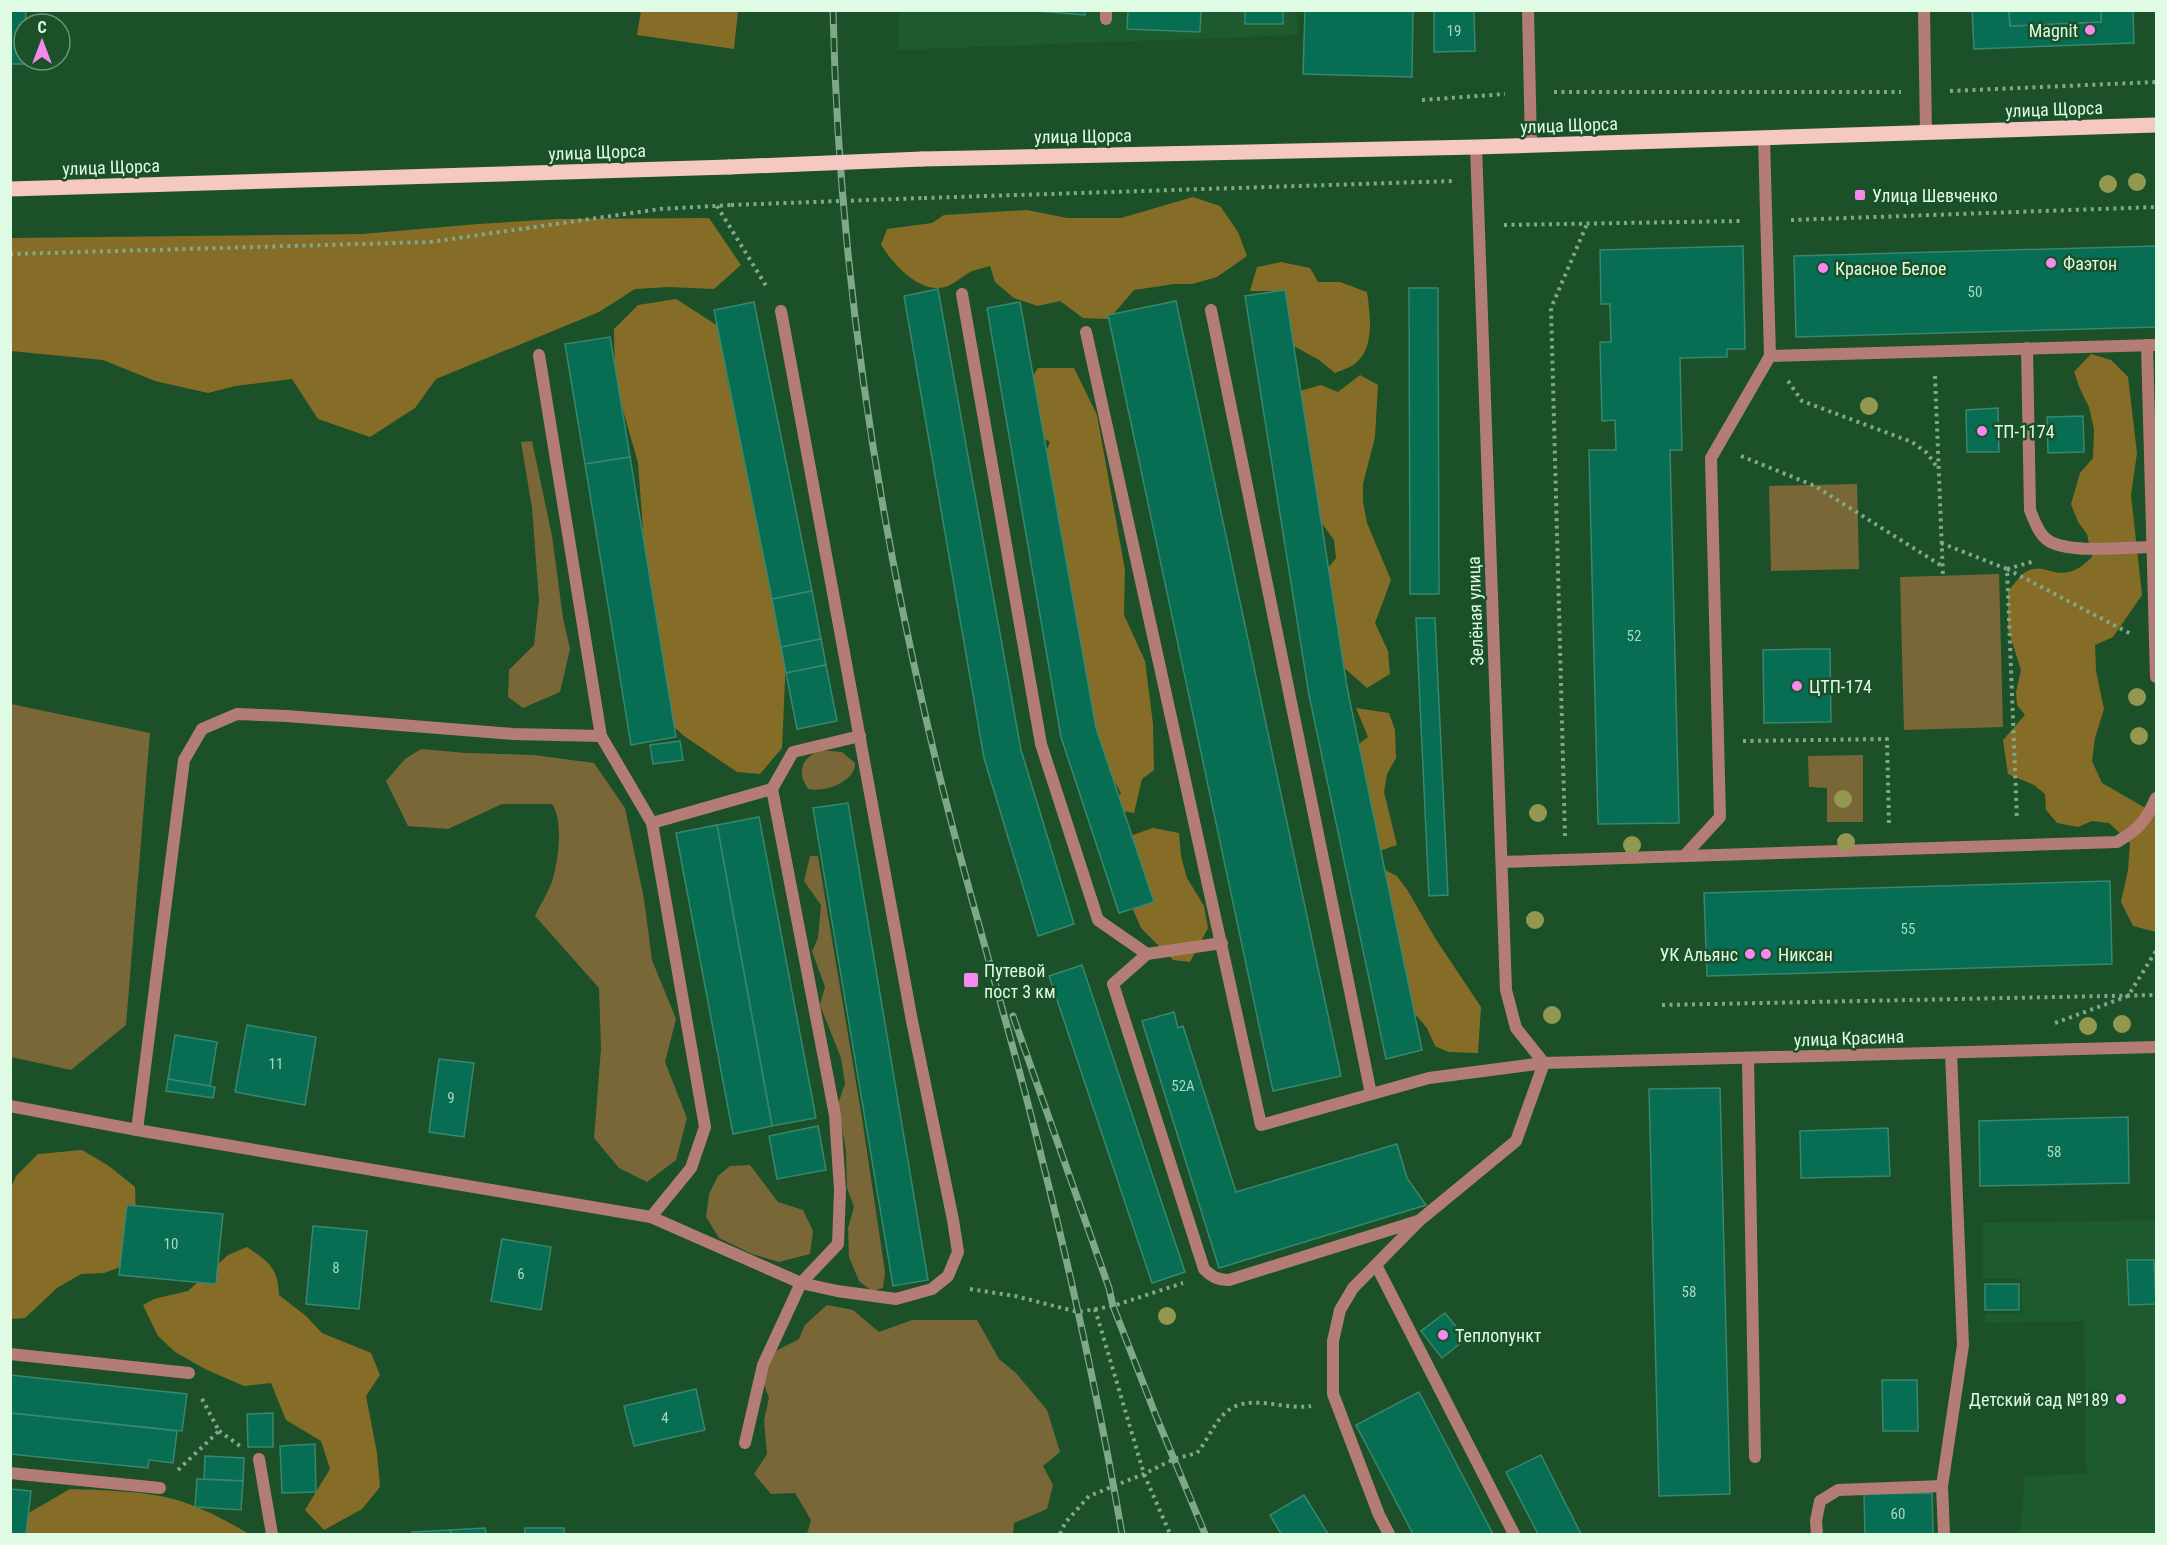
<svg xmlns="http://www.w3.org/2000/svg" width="2167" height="1545" font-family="'Roboto Condensed',sans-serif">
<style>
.built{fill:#1d5a2e}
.green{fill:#796738}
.forest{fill:#866d27}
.building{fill:#076d53;stroke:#39876e;stroke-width:1.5}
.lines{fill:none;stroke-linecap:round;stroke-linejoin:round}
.path{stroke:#81a989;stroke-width:4;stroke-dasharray:3 4.5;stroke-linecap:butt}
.lane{stroke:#b37d75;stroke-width:12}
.street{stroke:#b37d75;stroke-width:12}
.primary{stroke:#f5c8c1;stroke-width:15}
.rail-casing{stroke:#7fa788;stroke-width:7}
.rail{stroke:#1b5029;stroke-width:4.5;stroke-dasharray:14;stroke-linecap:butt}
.path-bridge{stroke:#81a989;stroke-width:4;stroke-dasharray:3 4.5;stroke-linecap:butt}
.primary-bridge{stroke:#f5c8c1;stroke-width:15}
.tree{fill:#939750}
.poi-dot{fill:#f589ef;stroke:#1b5029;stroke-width:2}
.labels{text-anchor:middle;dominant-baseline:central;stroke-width:5;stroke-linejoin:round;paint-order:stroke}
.number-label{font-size:15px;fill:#a9d8bf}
.poi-label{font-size:18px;fill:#dffbe3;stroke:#1b5029;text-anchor:start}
.street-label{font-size:18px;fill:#dffbe3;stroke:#1b5029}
</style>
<rect width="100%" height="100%" fill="#1b5029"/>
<g class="built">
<polygon points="899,11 1297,11 1298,35 898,50"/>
<polygon points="2156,1220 2156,1534 2020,1534 2025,1476 2086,1474 2084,1321 1985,1323 1985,1314 2022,1313 2022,1279 1983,1279 1983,1223"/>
</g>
<g class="green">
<polygon points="532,441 552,536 563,618 570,649 560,692 523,708 508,697 509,670 534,645 539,600 532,508 521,442"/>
<polygon points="1857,484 1859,569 1771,571 1769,486"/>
<polygon points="1999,574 2003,727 1904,730 1900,577"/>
<polygon points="11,704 150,733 126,1025 71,1070 11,1057"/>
<path d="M421,749L466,753L534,755L594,763L625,808L644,899L652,960L676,1019L665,1062L687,1118L676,1160L647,1182L619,1168L594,1138L601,1048L599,988L535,916C540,905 547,894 552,882C558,862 564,821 552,804H502L448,829L408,826L386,781L405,759Z"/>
<path d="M820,750L842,752L855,763C856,782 823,793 808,789C796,771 802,758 820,750Z"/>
<polygon points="1863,755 1863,822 1827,822 1827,788 1809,787 1808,756"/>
<polygon points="810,856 818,856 862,1118 885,1272 883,1288 872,1291 859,1281 849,1257 848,1228 854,1207 847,1188 846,1151 838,1104 845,1084 841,1058 820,1005 825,987 812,951 818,938 821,905 804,881"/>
<polygon points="750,1165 778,1202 803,1210 813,1231 810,1254 779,1262 752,1254 719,1238 706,1217 709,1194 718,1176 730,1166"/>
<polygon points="827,1305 853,1310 879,1332 912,1320 977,1320 999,1359 1016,1373 1047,1410 1060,1452 1043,1466 1053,1485 1047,1509 1014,1523 1013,1534 807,1534 811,1520 795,1493 771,1494 754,1474 767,1454 764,1420 769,1398 759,1370 776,1351 799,1339 805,1325"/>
</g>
<g class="forest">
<polygon points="641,11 738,11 734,49 637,35"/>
<path d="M1193,197L1220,206L1238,232L1247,256L1217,277L1192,284H1174L1134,290L1109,319L1083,318L1060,301L1038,306L1014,298L995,282L990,266C984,268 978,269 972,271C964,275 957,282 948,286C921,296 894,265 881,245L887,229L932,223L944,215L1027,210L1067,218H1121Z"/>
<polygon points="709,218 741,265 714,289 669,287 635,289 599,312 436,379 415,408 370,437 318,419 292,379 235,386 208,393 155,381 103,360 11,351 11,238 362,234 478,224 557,219"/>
<path d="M1281,262L1310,268L1318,282H1340L1367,292C1370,313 1375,346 1357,362C1352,367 1342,370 1335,373L1319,360L1294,346L1286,321L1284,291H1250L1257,267Z"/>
<polygon points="676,299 718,326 728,384 767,553 786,658 782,748 760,774 737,772 684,736 670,723 649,610 638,463 615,382 614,329 638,305"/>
<path d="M2091,354L2111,360L2128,377L2137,453L2131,495L2142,595L2113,637L2095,645L2096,671L2104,709L2095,738L2092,761L2102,783L2156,814V932L2133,926L2121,902L2128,870L2130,843L2109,823L2092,821L2078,827L2057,823L2046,810L2045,794L2034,785L2008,774L2003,740L2025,715L2017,705L2016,692L2021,670L2008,629V591C2013,586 2018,578 2024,573C2047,557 2059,591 2092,557L2087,534L2078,522L2071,504L2080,473L2093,458L2094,429L2089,407L2080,389L2074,372Z"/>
<polygon points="1038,368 1074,368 1097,415 1125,570 1124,615 1145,661 1153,724 1154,770 1142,779 1134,813 1109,809 1121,793 1102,759 1035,479 1050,442 1028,429 1015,403"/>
<polygon points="1360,375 1378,385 1375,437 1363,484 1363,502 1367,523 1391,580 1375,623 1388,651 1390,674 1367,688 1341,665 1316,583 1336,558 1334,540 1320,521 1300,391 1321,385 1338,392"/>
<polygon points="1356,708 1389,713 1395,730 1396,758 1387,774 1384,792 1397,845 1379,851 1354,748 1368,737"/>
<polygon points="1153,828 1179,833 1181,856 1187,878 1204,906 1208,928 1190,962 1173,960 1141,928 1128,898 1124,838"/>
<polygon points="1381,868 1397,876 1408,891 1435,938 1481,1007 1478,1053 1448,1052 1435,1046 1427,1028 1410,1008"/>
<polygon points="82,1150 109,1166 135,1187 136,1216 126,1265 104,1273 81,1274 57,1288 25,1318 11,1319 10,1190 16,1176 38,1154"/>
<path d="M247,1247C269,1262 278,1268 279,1295L306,1316L322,1333L371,1353L380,1375L366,1396L377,1453L380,1487L362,1509L324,1530L305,1510L330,1469L321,1441L286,1420L271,1383L244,1386L207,1370L175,1352L158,1336L143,1305L154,1299L188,1291L228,1255Z"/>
<path d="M70,1489C101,1490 144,1491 173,1499C199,1506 226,1520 249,1534H13V1522Z"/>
</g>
<g class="building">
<polygon points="10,10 26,10 24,60 27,60 28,64 10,64"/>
<polygon points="1026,10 1085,10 1085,15"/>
<polygon points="1128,10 1201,10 1200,32 1127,29"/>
<rect x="1245" y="10" width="38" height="14"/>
<polygon points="1305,10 1413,10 1412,77 1303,74"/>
<polygon points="1434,10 1474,10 1475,51 1434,52"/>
<polygon points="1972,10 2009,10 2010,26 2101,22 2101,10 2133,10 2134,43 1974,49"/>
<polygon points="2009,10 2101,10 2101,22 2010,26"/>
<polygon points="1743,246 1745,349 1727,349 1727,357 1680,358 1682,450 1670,450 1679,823 1598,824 1589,450 1616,450 1615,420 1602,421 1600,342 1611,342 1610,304 1601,304 1600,250"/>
<polygon points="2156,246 2156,327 1796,337 1794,256"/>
<polygon points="1409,288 1438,288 1439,594 1410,594"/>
<polygon points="938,289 1021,750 1074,924 1038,936 984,758 904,296"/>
<polygon points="1285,290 1347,687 1422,1050 1386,1059 1309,695 1245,296"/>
<polygon points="1176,301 1341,1076 1273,1091 1108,315"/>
<polygon points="754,302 812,591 772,599 714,310"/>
<polygon points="1020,302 1096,728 1154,902 1119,913 1061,737 987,308"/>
<polygon points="610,337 630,457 585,464 565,344"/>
<polygon points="1998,408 1999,452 1967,452 1966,410"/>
<polygon points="2083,416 2084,452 2048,453 2047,417"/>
<polygon points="630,457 676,737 631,745 585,464"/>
<polygon points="812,591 821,639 781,647 772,599"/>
<polygon points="1416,618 1435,618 1448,895 1429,896"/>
<polygon points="821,639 826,665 786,673 781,647"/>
<polygon points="1804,649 1830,649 1831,722 1764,723 1763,650"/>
<polygon points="826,665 837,721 797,729 786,673"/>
<polygon points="680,741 683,760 653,764 650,745"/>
<polygon points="848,803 928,1280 893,1286 813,808"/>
<polygon points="759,817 816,1118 772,1126 717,825"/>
<polygon points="717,825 772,1126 733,1134 676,833"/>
<polygon points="2110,881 2112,964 1707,976 1704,893"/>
<polygon points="1082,965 1185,1272 1152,1283 1049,976"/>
<polygon points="1174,1012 1178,1028 1183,1026 1236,1192 1397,1144 1407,1178 1426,1205 1219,1268 1142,1021"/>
<polygon points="247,1025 316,1037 305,1105 235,1092"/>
<polygon points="175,1035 217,1042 210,1086 168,1079"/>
<polygon points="439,1059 474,1063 464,1137 429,1132"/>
<polygon points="168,1079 215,1087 213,1098 166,1091"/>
<polygon points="1720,1088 1730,1494 1659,1496 1649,1089"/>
<polygon points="2128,1117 2129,1183 1980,1186 1979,1121"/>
<polygon points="818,1126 826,1170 777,1179 769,1136"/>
<polygon points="1888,1128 1890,1176 1801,1178 1800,1131"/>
<polygon points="127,1205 223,1214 216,1284 119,1275"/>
<polygon points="313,1226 367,1231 359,1309 306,1304"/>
<polygon points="502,1239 551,1247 541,1310 491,1301"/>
<polygon points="2127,1260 2154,1260 2156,1304 2129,1305"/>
<rect x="1985" y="1284" width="34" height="26"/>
<polygon points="1445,1313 1466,1339 1442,1358 1421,1331"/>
<polygon points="10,1375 187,1394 182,1431 10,1413"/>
<polygon points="1882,1380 1917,1380 1918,1431 1883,1431"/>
<polygon points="696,1389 705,1430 634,1446 624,1406"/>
<polygon points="1419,1392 1493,1534 1413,1534 1356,1425"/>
<polygon points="10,1413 177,1431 173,1463 149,1460 148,1468 10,1454"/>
<polygon points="273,1413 273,1447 248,1447 247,1414"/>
<polygon points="315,1444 316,1492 282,1493 280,1446"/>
<polygon points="1541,1455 1581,1534 1538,1534 1506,1472"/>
<polygon points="205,1456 244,1458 243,1481 204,1479"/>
<polygon points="197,1479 243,1481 241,1510 195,1507"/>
<polygon points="10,1489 31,1491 26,1534 10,1534"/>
<polygon points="1932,1493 1933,1534 1865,1534 1864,1494"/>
<polygon points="1304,1495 1328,1534 1281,1534 1270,1515"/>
<polygon points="485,1528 486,1534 451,1534 450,1530"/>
<rect x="525" y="1528" width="39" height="6"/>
<polygon points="450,1530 451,1534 412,1534 412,1532"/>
</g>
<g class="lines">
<g class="path">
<polyline points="1950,91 2156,82"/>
<polyline points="1554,92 1901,92"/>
<polyline points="1422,100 1505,94"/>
<polyline points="924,198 1454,181"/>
<polyline points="717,206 768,289"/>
<polyline points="1791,220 2156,207"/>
<polyline points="1504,225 1742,221"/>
<polyline points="10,254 430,242 660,209 731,205"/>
<polyline points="1935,376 1943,576"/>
<polyline points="1788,381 1802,401 1912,442 1927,453 1937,467"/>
<polyline points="1741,456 1815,486 1942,566"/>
<polyline points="1941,543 2007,569 2017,820"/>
<polyline points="2007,569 2131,634"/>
<polyline points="2007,569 2035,561"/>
<polyline points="1743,741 1887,739 1889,824"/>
<polyline points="1565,836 1551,308 1587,224"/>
<polyline points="1662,1005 2156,995"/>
<polyline points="2055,1023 2128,996 2156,951"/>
<polyline points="970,1289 1015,1296 1078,1312 1113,1306 1183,1283"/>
<polyline points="1095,1309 1144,1474 1170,1534"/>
<polyline points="219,1431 240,1446"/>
<polyline points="178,1470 219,1431 200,1395"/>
<path d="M1060,1534L1065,1523L1089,1496L1144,1474L1174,1459L1197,1453C1207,1441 1213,1425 1224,1414C1247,1391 1283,1411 1311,1406"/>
</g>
<g class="lane">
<polyline points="1924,10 1926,133"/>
<polyline points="1106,19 1106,10"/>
<polyline points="962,294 1041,744 1098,920 1147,954"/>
<polyline points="1211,310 1371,1094"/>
<polyline points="1086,332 1261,1125 1429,1078 1544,1063 1516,1141 1420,1220 1353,1288 1340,1310 1333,1341 1333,1394 1379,1515 1389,1534"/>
<polyline points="2147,345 2156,677"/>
<path d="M2027,348L2030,510C2034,520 2039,535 2049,541C2070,554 2127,547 2153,547"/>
<polyline points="539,355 601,736 652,823 705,1127 691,1168 651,1217 801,1283 837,1291 896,1299 932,1289 948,1276 958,1252 953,1220 912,1021 781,311"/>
<polyline points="1770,356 2156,345"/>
<polyline points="652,823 772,789 793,752 860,736"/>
<polyline points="1685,855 1720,817 1711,458 1770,356 1764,138"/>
<path d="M1502,862L2117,842C2139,829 2146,821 2156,798"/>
<path d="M1222,943L1147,954L1113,984L1204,1269C1212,1277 1218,1280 1229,1280L1418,1221"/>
<polyline points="1748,1059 1755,1457"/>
<polyline points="137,1130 184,760 202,729 237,714 287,716 513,734 601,736"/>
<polyline points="1376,1265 1514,1534"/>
<polyline points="10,1354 189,1373"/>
<polyline points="745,1443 763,1365 801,1283 838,1244 840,1190 835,1115 772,789"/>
<polyline points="259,1459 272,1534"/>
<polyline points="10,1473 160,1488"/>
<polyline points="1817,1534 1816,1521 1820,1501 1838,1490 1942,1486"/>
<polyline points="1944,1534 1942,1486 1963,1345 1951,1053"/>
</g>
<g class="street">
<polyline points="1528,10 1531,145"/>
<polyline points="1476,147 1506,990 1516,1028 1544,1063 2156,1047"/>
<polyline points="10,1106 137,1130 651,1217"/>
</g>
<g class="primary">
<polyline points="922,159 1476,147 2156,125"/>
<polyline points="10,189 729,167"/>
</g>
<g class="rail-casing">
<g id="rail">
<path d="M833,10C838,248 872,483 925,714C954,844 993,971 1027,1100C1064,1243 1097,1388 1122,1534"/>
<polyline points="1013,1016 1109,1288 1113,1306 1156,1416 1205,1534"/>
</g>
</g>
<use href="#rail" class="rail"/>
<polyline class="path-bridge" points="731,205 924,198"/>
<polyline class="primary-bridge" points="729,167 922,159"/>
</g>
<g class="tree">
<circle cx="2137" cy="182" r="9"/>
<circle cx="2108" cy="184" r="9"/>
<circle cx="1869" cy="406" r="9"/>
<circle cx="2137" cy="697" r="9"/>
<circle cx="2139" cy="736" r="9"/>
<circle cx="1843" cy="799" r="9"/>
<circle cx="1538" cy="813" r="9"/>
<circle cx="1846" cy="842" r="9"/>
<circle cx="1632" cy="845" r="9"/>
<circle cx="1535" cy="920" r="9"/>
<circle cx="1552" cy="1015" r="9"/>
<circle cx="2122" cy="1024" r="9"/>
<circle cx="2088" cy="1026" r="9"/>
<circle cx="1167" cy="1316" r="9"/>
</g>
<g class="poi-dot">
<circle cx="2090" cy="30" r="6"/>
<rect x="1854" y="189" width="12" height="12" rx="3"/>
<circle cx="2051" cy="263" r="6"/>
<circle cx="1823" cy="268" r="6"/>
<circle cx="1982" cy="431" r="6"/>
<circle cx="1797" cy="686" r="6"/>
<circle cx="1750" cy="954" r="6"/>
<circle cx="1766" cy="954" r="6"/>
<rect x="963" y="972" width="16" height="16" rx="3"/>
<circle cx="1443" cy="1335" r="6"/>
<circle cx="2121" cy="1399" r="6"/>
</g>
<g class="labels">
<g class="number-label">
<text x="1454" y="31">19</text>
<text x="1975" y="292">50</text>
<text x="1634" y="636">52</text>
<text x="1908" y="929">55</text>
<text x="276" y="1064">11</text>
<text x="1183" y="1086">52А</text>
<text x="451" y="1098">9</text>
<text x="2054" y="1152">58</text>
<text x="171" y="1244">10</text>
<text x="336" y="1268">8</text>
<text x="521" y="1274">6</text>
<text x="1689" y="1292">58</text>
<text x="665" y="1418">4</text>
<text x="1898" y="1514">60</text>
</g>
<g class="poi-label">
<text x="2078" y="30" text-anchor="end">Magnit</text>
<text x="1872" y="195">Улица Шевченко</text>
<text x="2063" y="263">Фаэтон</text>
<text x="1835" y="268">Красное Белое</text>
<text x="1994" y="431">ТП-1174</text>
<text x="1809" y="686">ЦТП-174</text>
<text x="1738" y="954" text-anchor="end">УК Альянс</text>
<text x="1778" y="954">Никсан</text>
<text x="984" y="970">Путевой<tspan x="984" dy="21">пост 3 км</tspan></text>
<text x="1455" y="1335">Теплопункт</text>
<text x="2109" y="1399" text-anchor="end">Детский сад №189</text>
</g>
<g class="street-label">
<text transform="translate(2054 109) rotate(-2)">улица Щорса</text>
<text transform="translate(1569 125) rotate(-2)">улица Щорса</text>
<text transform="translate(1083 136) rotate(-1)">улица Щорса</text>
<text transform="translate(597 152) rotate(-2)">улица Щорса</text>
<text transform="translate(111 167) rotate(-2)">улица Щорса</text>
<text transform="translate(1475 611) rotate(-92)">Зелёная улица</text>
<text transform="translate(1849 1038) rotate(-2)">улица Красина</text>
</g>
</g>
<rect width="2167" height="1545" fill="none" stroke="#dffbe3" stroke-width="24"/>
<g transform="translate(42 42)"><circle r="28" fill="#1b5029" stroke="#699473" stroke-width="1.5"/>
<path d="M0-4.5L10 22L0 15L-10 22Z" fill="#f589ef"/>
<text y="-9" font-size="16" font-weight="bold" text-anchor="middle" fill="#dffbe3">С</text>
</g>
</svg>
